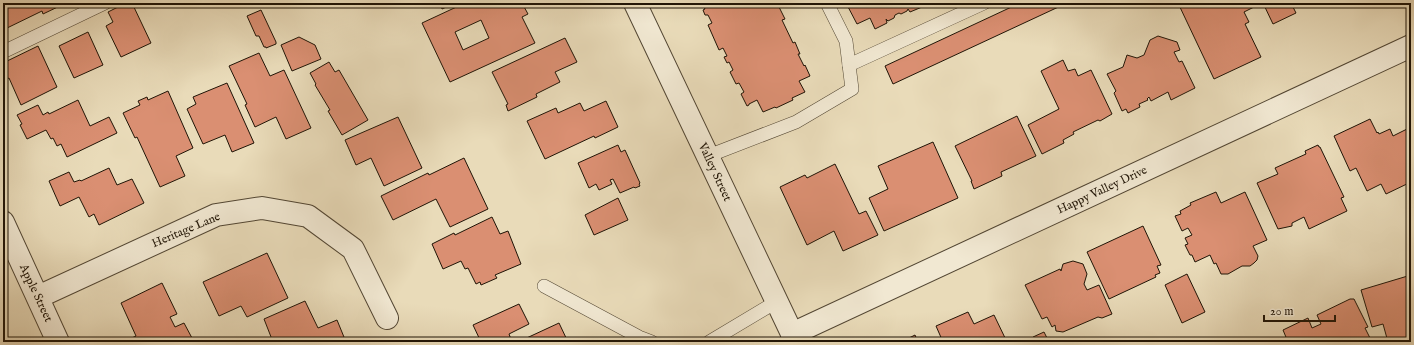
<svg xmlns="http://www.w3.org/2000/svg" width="1414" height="345" font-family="'IM FELL English',serif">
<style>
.building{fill:#da8f72;stroke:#1f1406;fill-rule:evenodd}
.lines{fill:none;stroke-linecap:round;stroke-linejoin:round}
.service-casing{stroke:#524633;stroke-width:14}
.minor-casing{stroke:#524633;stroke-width:24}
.tertiary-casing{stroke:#524633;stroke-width:24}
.service{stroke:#f1e8d2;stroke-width:13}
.minor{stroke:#f1e8d2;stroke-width:22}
.tertiary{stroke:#f1e8d2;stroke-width:22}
.labels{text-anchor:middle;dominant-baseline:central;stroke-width:3;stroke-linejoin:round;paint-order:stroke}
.street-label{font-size:12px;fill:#1f1406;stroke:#f1e8d2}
</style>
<rect width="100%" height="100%" fill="#e9dbb9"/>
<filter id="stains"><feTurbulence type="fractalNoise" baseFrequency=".005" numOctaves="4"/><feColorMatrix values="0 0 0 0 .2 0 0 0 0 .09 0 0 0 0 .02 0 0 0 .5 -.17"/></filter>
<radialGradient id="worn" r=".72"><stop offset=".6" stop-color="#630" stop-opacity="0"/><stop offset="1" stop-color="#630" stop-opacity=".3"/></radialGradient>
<g class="building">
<polygon points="3,3 66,3 43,14 42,11 5,29 3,28"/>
<polygon points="126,3 132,3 151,43 121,57 106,26 113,22 108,12"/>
<polygon points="440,3 455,3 442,9"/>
<path d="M465,3H522L528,14L522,17L535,43L450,82L422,23ZM481,20L489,38L463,50L455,32Z"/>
<polygon points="702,3 777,3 785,19 782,20 793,43 795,42 800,54 798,54 804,66 805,65 810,76 799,81 805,92 792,98 793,100 776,108 775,107 763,112 757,100 749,104 749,105 747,106 741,94 744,92 739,83 736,84 730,72 733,70 729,62 727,63 724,57 727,56 723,48 719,50 708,25 712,23 708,15 705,15 703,10 705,9"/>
<polygon points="846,3 924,3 920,3 922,7 910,12 908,9 907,11 901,14 899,13 895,15 894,18 888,21 886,19 887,23 875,29 870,18 857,24"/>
<polygon points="1020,3 1067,3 893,84 885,66"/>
<polygon points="1178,3 1255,3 1256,6 1244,12 1249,22 1245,24 1261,57 1214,79"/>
<polygon points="1263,3 1291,3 1296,13 1273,24"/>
<polygon points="261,10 276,42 276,44 266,48 266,47 264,47 259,36 256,36 247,16"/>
<polygon points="88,32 103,65 74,78 59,46"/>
<polygon points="1158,36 1177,42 1180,50 1174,52 1179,62 1182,61 1195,88 1171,100 1168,92 1151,101 1149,97 1147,99 1148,100 1139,104 1140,107 1128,113 1126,109 1122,111 1114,93 1116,91 1107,74 1123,67 1127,55 1137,58 1144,55 1150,40"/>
<polygon points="299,37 315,45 321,59 292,71 281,45"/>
<polygon points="565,38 577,62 555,72 560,82 536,94 537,97 508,111 506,105 508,104 492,72"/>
<polygon points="38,46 57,87 21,105 9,78 3,81 3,63"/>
<polygon points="259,53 270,76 284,70 311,128 286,139 276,117 255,127 245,105 247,104 229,66"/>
<polygon points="1063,60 1068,71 1075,69 1078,76 1091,70 1112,114 1100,121 1098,120 1073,132 1074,134 1063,140 1064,143 1042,154 1028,125 1059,109 1041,71"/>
<polygon points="329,62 335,72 339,70 368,120 342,135 328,111 330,110 315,85 316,84 310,73"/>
<polygon points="227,83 254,143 232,152 225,135 203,144 187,109 196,104 193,97"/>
<polygon points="168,91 193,148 176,156 185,176 160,187 137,137 135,138 123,113 140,105 138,101 147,97 148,100"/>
<polygon points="78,100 90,126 109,117 117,133 67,157 61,144 57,146 53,138 51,139 46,130 27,139 20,125 22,124 17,115 38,105 43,115 48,112 49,114"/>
<polygon points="606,101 618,127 595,138 594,136 545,159 527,121 556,108 558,113 580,103 584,111"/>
<polygon points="1017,116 1036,156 1001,172 1002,176 974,189 971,181 972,181 955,146"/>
<polygon points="398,117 422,168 384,186 371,158 356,165 345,140"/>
<polygon points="1370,119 1377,133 1378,132 1379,134 1390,129 1393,136 1407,129 1411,138 1411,171 1410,172 1411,182 1386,194 1381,184 1367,191 1356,168 1350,171 1334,136"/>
<polygon points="933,142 958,198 884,231 869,198 888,189 878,166"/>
<polygon points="618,145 621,152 625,150 640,183 639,184 640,186 635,188 634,187 620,193 613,179 610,180 612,184 599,190 596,184 589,188 578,163"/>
<polygon points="1318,145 1319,147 1320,147 1344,197 1341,198 1347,211 1309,229 1304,217 1292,223 1292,226 1278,229 1257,183 1278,174 1275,168 1306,154 1305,151"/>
<polygon points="464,158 488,209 450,227 436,199 393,220 381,196 428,173 429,175"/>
<polygon points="835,164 859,214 866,211 878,235 843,251 834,231 807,245 780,187 805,175 807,178"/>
<polygon points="109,168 117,185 132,179 144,203 99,225 94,214 89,217 79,197 60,206 49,181 69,172 74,182 80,180 81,181"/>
<polygon points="1216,192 1221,203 1245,192 1267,240 1253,246 1258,256 1257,260 1254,263 1250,266 1242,266 1228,274 1221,274 1216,263 1214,264 1210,255 1195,262 1192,255 1190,255 1185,245 1188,244 1185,238 1192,235 1188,228 1182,231 1175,216 1181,214 1180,211 1191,205 1190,203"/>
<polygon points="618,198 628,220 594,235 585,215"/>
<polygon points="492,217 500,234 508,231 521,264 495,275 497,278 481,285 480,282 476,284 468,268 465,269 461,261 443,269 432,244 454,233 455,235"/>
<polygon points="1143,226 1161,265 1157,266 1160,273 1155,275 1156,277 1109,299 1087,252"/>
<polygon points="267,253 288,298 247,317 241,306 219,316 203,282"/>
<polygon points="1073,261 1083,264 1087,274 1084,284 1087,290 1099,285 1112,314 1102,318 1098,317 1063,332 1056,331 1055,325 1052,327 1047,317 1042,319 1025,285 1060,269 1061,271 1063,264"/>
<polygon points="1187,274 1205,312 1182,323 1165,285"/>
<polygon points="1411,275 1411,342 1388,342 1383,324 1372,327 1361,290"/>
<polygon points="162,283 177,314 170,317 175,327 184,323 192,338 184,342 123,342 136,336 121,303"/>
<polygon points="1350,299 1354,299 1368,327 1365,328 1372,342 1288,342 1283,330 1308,318 1312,328 1321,324 1317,315"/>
<polygon points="305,301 318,328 337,320 346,342 273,342 264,319"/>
<polygon points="519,304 529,324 509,334 512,342 481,342 473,325"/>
<polygon points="968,312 974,324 994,315 1007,342 1013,339 1014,342 943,342 936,326"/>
<polygon points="559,323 568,342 518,342"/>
<polygon points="1044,332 1049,342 1036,342 1033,337"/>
<polygon points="915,335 918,342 895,342 904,338 905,340"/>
</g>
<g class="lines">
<g class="service-casing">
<g id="service">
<polyline points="3,52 105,3"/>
<polyline points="849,65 984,3"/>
<polyline points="708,156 796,122 852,89 846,41 827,3"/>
<polyline points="544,286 639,337 652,342"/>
<polyline points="709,342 776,302"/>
</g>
</g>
<g class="minor-casing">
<g id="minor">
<polyline points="3,222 58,342"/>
<polyline points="38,297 216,215 262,208 308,216 353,249 387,318"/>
<polyline points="792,334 1411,46"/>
</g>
</g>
<g class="tertiary-casing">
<polyline id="tertiary" points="635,3 796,342"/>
</g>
<use href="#service" class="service"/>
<use href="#minor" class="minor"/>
<use href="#tertiary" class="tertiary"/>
</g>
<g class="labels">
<g class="street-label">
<text transform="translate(715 172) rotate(65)">Valley Street</text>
<text transform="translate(1102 190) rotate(-25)">Happy Valley Drive</text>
<text transform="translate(186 230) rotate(-23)">Heritage Lane</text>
<text transform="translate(36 293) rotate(65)">Apple Street</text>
</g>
</g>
<rect width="1414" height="345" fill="none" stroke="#e9dbb9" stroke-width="16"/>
<rect x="4" y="4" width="1406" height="337" fill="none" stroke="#1f1406" stroke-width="2"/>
<rect x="8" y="8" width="1398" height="329" fill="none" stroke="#1f1406"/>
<path d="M1264 315v6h71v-6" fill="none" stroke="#1f1406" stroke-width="2"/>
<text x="1270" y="315" font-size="12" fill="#1f1406" stroke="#f1e8d2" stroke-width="3" paint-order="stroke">20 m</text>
<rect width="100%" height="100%" filter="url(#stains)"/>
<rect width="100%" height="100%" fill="url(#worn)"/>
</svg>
